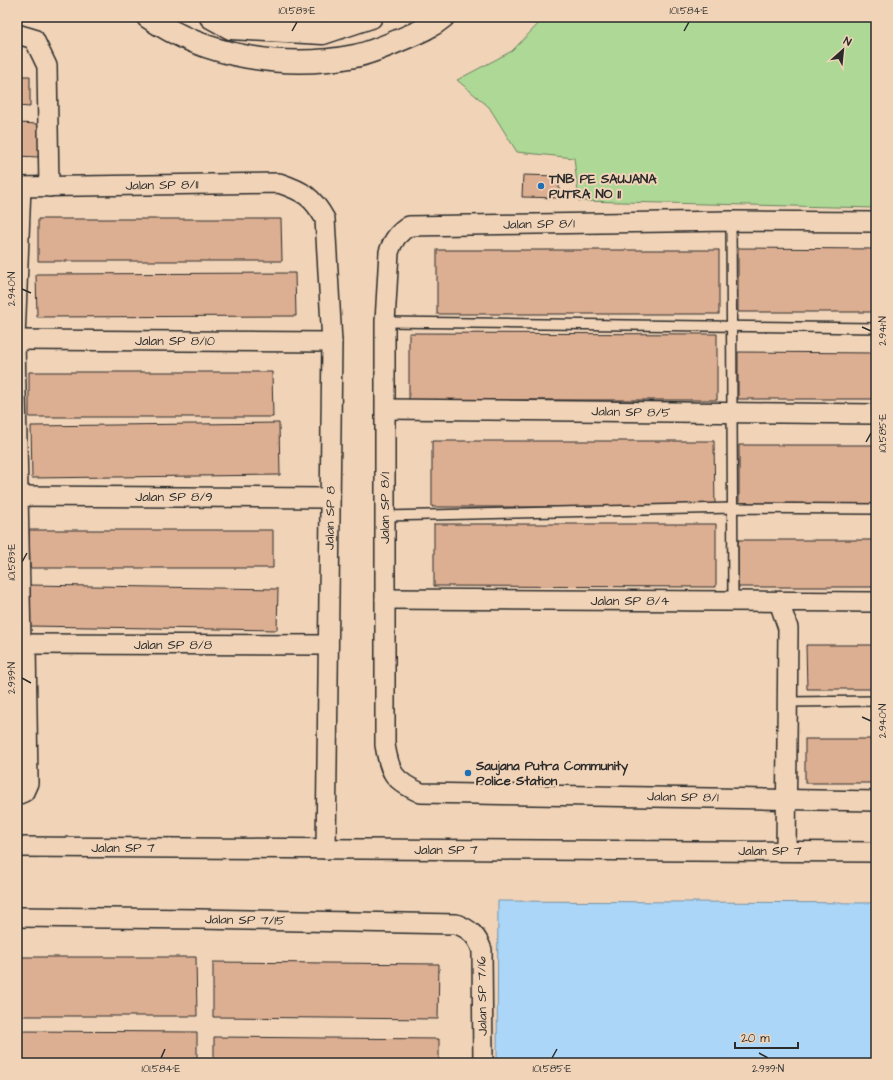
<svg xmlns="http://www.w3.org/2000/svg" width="893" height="1080" font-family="'Architects Daughter',sans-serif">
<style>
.green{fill:#add896;stroke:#6c8260}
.water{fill:#abd6f7;stroke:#7892a5}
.building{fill:#ddaf92;stroke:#2b2b2b}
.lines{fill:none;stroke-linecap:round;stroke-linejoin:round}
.service-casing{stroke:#2b2b2b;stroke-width:12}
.minor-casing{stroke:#2b2b2b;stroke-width:22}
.motorway-casing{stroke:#2b2b2b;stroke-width:25}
.service{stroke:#f1d4b8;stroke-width:9}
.minor{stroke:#f1d4b8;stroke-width:19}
.motorway{stroke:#f1d4b8;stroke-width:22}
.ticks{fill:none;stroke:#2b2b2b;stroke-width:1.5}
.poi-dot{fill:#1f6fb2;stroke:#f1d4b8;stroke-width:1.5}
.labels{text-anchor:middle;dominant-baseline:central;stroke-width:4;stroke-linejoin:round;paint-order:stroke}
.poi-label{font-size:13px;font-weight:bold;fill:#2b2b2b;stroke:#f1d4b8;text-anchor:start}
.street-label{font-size:13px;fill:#2b2b2b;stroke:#f1d4b8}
.neatline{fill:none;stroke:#2b2b2b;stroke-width:1.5}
.ticks-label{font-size:10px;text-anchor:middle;fill:#2b2b2b}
</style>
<rect width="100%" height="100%" fill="#f1d4b8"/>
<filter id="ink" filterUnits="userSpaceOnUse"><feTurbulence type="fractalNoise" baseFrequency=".025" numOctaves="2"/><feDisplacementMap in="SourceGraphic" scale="8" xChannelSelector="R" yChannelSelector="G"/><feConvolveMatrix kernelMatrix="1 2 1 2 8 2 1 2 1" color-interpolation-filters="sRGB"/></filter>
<g filter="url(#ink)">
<polygon class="green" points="545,17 876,17 876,208 579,201 574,158 517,152 489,107 457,80 512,51"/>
<polygon class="water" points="498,901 876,903 876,1063 497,1063"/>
<g class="building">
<polygon points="17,76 30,76 30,107 17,106"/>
<polygon points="17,123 40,124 39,157 17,156"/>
<polygon points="523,175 559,176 559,198 522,197"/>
<polygon points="38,219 281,219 282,261 38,261"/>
<polygon points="17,220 23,220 22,261 17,261"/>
<polygon points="738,248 876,249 876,312 738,312"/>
<rect x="437" y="250" width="282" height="64"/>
<polygon points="295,273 296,316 37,317 36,274"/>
<polygon points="409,333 717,334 717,400 409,400"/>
<polygon points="738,352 876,353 876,399 738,399"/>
<polygon points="29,372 272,372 273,417 29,417"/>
<polygon points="279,423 280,475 32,478 31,426"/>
<polygon points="432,441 714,441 715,507 432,507"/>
<polygon points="739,445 876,445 876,504 739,503"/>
<polygon points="434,524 716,524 716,587 434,586"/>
<polygon points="29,530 273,530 273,568 30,568"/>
<rect x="738" y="540" width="138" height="47"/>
<polygon points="30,585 278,589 277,630 29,626"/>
<polygon points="806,645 876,645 876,689 807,689"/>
<polygon points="17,729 19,729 18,788 17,788"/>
<rect x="805" y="739" width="71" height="44"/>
<polygon points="17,957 196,957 197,1016 17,1016"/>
<polygon points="213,962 439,964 438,1019 213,1017"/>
<polygon points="17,1031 197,1032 197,1063 17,1063"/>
<polygon points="214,1037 439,1039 439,1063 214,1063"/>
</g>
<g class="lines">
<g class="service-casing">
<g id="service">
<polyline points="731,221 733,601"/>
<polyline points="385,322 876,328"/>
<polyline points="385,516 733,508 876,509"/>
<polyline points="26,644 20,340 26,186"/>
<polyline points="788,702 876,701"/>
</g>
</g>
<g class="minor-casing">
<g id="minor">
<polyline points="17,34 34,39 47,66 49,187"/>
<path d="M17,187L279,183C303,191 313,197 325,219L332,342L326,849"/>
<path d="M876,222L731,221L409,226C398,233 393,240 389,252L385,322V745C390,774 394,781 421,793L876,801"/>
<polyline points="17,340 332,342"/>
<polyline points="386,409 876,414"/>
<polyline points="17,496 330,498"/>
<polyline points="385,599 876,602"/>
<polyline points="779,602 788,628 786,851"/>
<polyline points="17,644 328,645"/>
<polyline points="17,795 24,792 28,783 26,644"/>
<polyline points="17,847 876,852"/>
<path d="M17,917L199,919L456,924C470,929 477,936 482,950L483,1063"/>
</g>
</g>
<g class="motorway-casing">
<g id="motorway">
<path d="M148,17C206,57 285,70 355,56C370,53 386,46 400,40C416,33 430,28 443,17"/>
<polyline points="211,17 231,28 323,33 371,17"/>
</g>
</g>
<use href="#service" class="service"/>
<use href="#minor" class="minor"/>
<use href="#motorway" class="motorway"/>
</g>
</g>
<path class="ticks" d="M292,31L297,22M684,31L689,22M22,289L31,293M862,327L871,331M866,442L871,433M22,562L27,553M22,678L31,683M862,717L871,721M759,1053L768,1058M161,1058L165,1049M552,1058L557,1049"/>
<g class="poi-dot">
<circle cx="541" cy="186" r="4"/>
<circle cx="468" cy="773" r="4"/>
</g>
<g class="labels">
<g class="poi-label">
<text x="549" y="179">TNB PE SAUJANA<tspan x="549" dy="15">PUTRA NO 11</tspan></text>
<text x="476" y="766">Saujana Putra Community<tspan x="476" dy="15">Police Station</tspan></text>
</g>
<g class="street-label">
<text transform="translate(162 185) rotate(-1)">Jalan SP 8/11</text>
<text transform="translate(539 224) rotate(-1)">Jalan SP 8/1</text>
<text x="175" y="341">Jalan SP 8/10</text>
<text transform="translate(631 412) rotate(1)">Jalan SP 8/5</text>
<text x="174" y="497">Jalan SP 8/9</text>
<text transform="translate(385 508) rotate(-90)">Jalan SP 8/1</text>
<text transform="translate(330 518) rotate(-89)">Jalan SP 8</text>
<text x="630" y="601">Jalan SP 8/4</text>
<text x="173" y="645">Jalan SP 8/8</text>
<text transform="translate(683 797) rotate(1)">Jalan SP 8/1</text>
<text x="123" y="848">Jalan SP 7</text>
<text x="446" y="850">Jalan SP 7</text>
<text x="770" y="851">Jalan SP 7</text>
<text transform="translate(245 920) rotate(1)">Jalan SP 7/15</text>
<text transform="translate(482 996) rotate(-91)">Jalan SP 7/16</text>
</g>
</g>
<rect width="893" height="1080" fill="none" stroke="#f1d4b8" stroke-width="44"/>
<g transform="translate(843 50) rotate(27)" stroke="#f1d4b8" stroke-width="3" paint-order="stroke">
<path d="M0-3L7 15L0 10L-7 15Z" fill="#2b2b2b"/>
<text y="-6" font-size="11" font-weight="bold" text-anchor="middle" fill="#2b2b2b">N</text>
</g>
<path d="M735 1042v6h63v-6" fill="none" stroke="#2b2b2b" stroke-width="2"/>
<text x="741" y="1042" font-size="12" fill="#2b2b2b" stroke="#f1d4b8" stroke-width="3" paint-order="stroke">20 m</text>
<rect x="22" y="22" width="849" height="1036" class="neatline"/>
<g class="ticks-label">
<text x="297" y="14">101.583°E</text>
<text x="689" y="14">101.584°E</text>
<text transform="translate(11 289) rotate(-90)" y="4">2.940°N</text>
<text transform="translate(882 331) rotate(-90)" y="4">2.941°N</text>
<text transform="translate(882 433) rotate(-90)" y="4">101.585°E</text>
<text transform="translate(11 562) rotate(-90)" y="4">101.583°E</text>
<text transform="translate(11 678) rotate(-90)" y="4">2.939°N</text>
<text transform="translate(882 721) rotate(-90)" y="4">2.940°N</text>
<text x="161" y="1072">101.584°E</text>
<text x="552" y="1072">101.585°E</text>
<text x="768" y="1072">2.939°N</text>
</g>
</svg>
